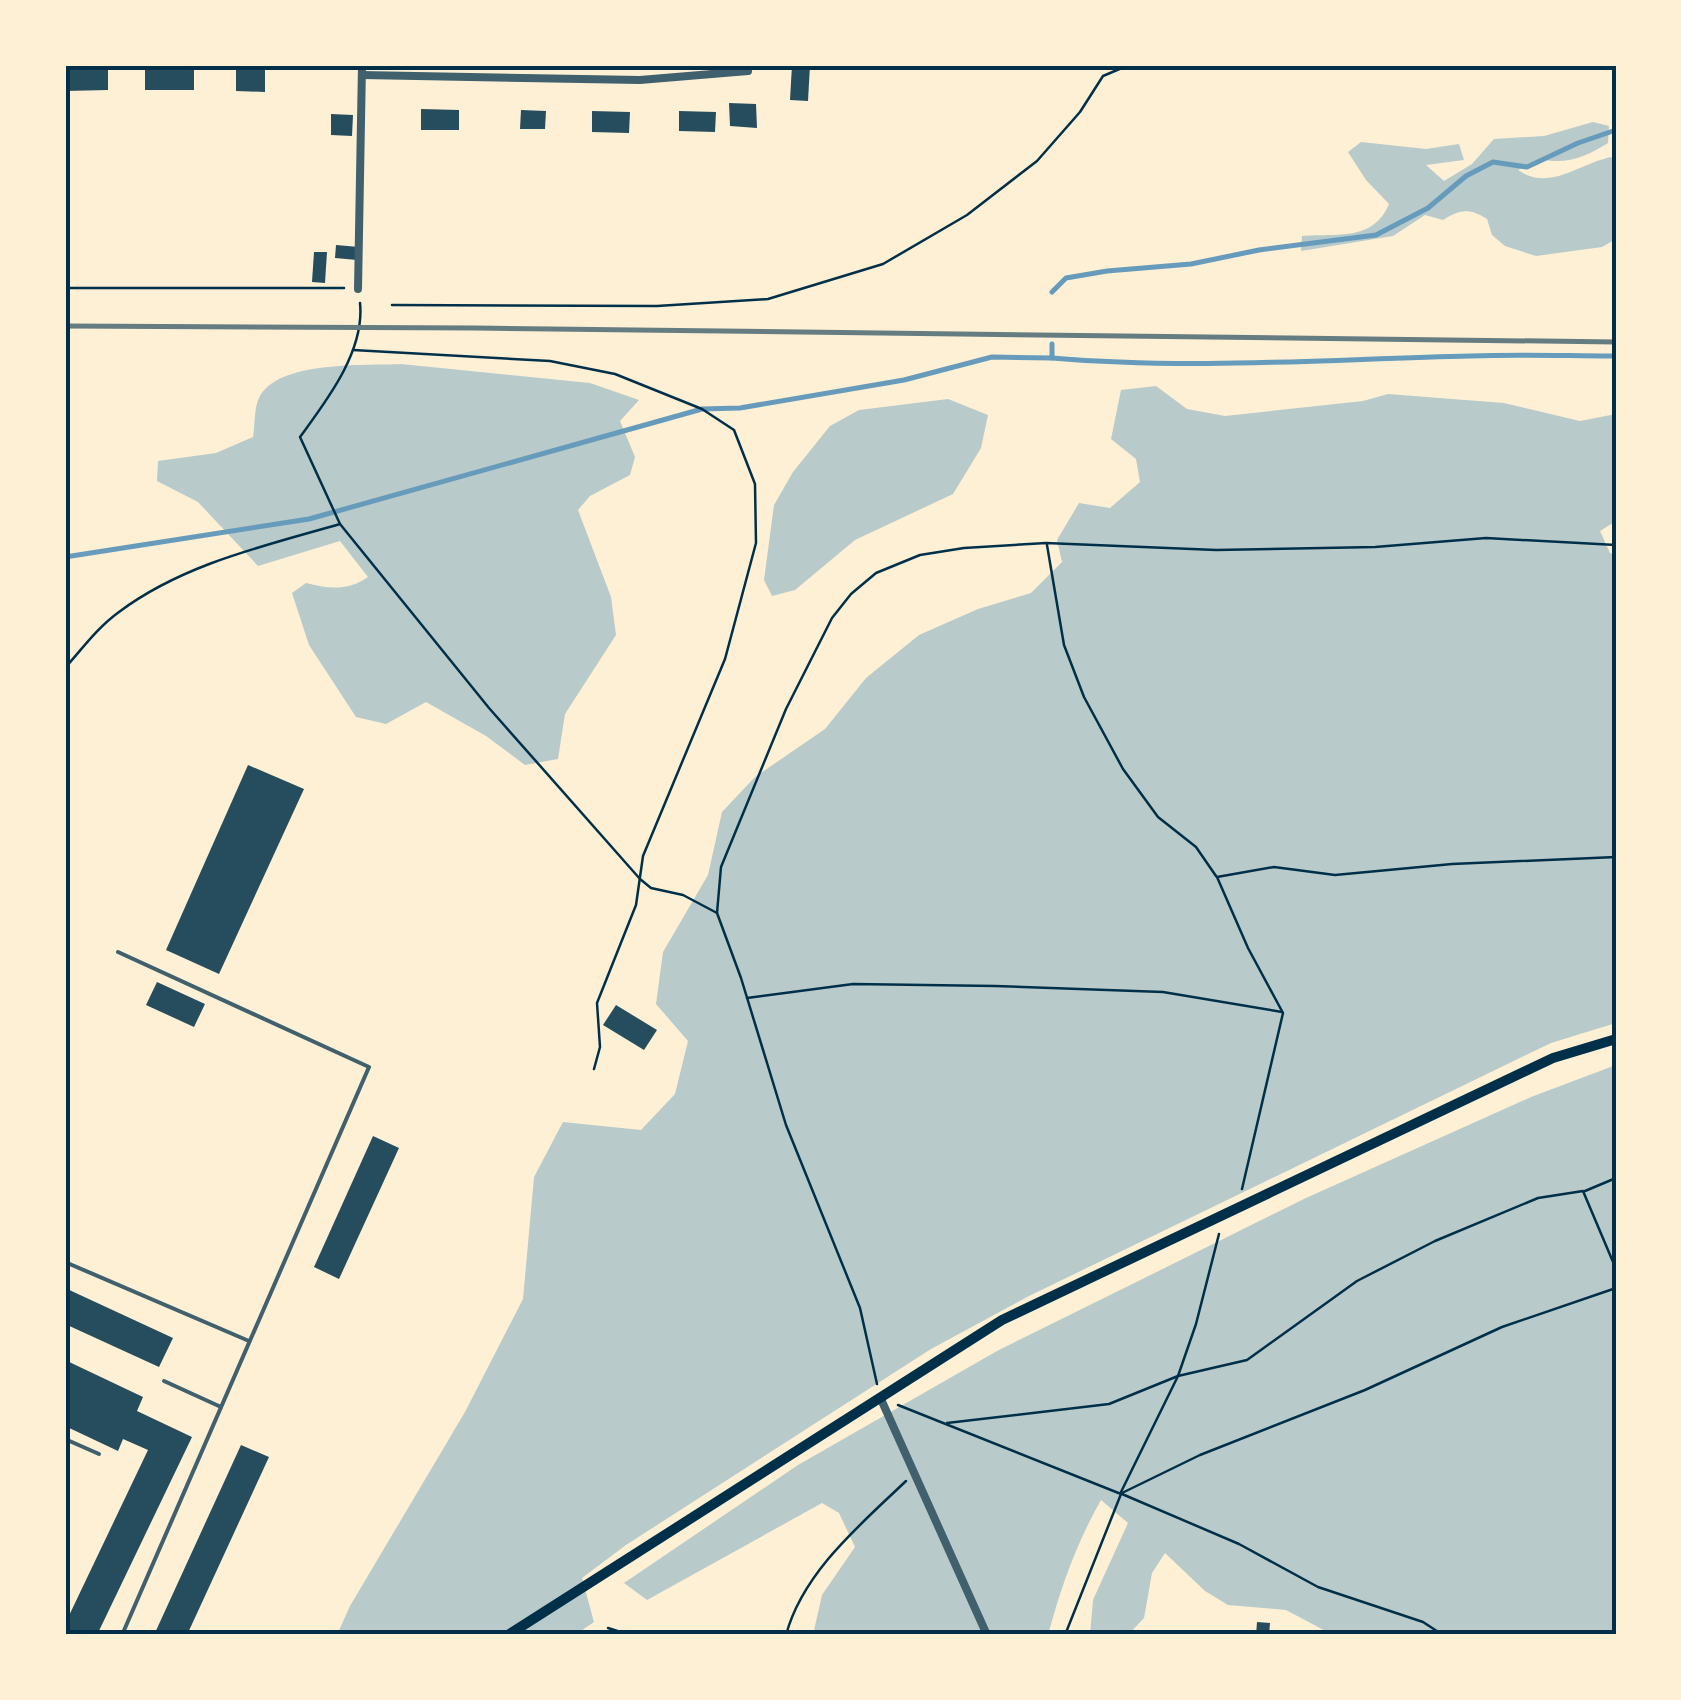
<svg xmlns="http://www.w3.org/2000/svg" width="1681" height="1700" font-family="'Nunito Sans',sans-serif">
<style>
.green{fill:#b9caca}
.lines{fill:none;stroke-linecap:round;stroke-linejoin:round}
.stream{stroke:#669bbc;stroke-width:5}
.building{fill:#264d5e}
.path{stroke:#003049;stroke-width:2.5}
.service{stroke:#3f606c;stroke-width:4}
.minor{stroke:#3f606c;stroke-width:8}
.secondary{stroke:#003049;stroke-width:10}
.rail{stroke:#657d81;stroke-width:5}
.neatline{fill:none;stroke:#003049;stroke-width:4}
</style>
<rect width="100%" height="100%" fill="#fdf0d5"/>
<g class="green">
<path d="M1593,122L1609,126L1608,143C1586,157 1566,165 1540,159L1518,170C1549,192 1578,164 1611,157L1616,163V239L1602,247L1536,256L1505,246L1492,235L1487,219C1470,208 1460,209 1443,220L1425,215L1393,236L1301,251L1302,236C1337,233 1373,242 1389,204L1366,180L1348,152L1361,142L1426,149L1459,144L1464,160L1426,165L1444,181L1472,164L1494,139L1544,136Z"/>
<path d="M401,364L590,383L639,400L620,421L635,457L630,475L590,496L578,510L611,597L616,635L565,714L558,759L525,765L486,736L426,702L386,724L356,717L309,645L292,593L306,583C329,589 348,591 368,577L340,541L258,566L198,502L157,481L158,461L216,453L253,437C255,425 254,408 259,398C277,360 365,366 401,364Z"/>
<polygon points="1156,386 1187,409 1225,416 1363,401 1388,394 1504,403 1580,421 1616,414 1616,521 1600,531 1610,553 1616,555 1616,1023 1551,1043 1029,1296 931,1349 626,1545 582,1578 594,1622 575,1635 337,1635 350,1606 465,1412 523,1299 534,1177 563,1122 641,1130 675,1094 688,1041 656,1004 663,952 708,875 722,812 755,777 825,729 866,678 919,635 978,609 1031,593 1062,562 1057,540 1079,503 1110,508 1140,482 1136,459 1111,439 1121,390"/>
<polygon points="948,399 988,415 981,448 953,494 855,540 795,590 772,596 764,580 774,505 793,472 830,426 859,410"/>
<path d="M1616,1065V1635H1333L1286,1610L1228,1605L1205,1591L1165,1553L1152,1573L1144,1618L1128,1635H1090L1093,1600L1128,1523L1101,1500C1076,1544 1061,1587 1048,1635H813L822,1595L855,1547L839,1513L822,1503L647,1600L624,1583L798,1465L997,1351L1306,1198L1531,1097Z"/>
</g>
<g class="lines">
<g class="stream">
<polyline points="1052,292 1066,278 1107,271 1191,264 1259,250 1376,235 1428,208 1466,176 1493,162 1527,167 1578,143 1616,130"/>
<path d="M1052,358C1193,370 1331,359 1471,356C1519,354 1568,356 1616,356"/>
<polyline points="65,557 309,519 702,409 740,408 904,380 992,357 1052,358 1052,344"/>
</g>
</g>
<g class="building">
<polygon points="792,65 810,65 808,101 790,100"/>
<rect x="145" y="68" width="49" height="22"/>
<polygon points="236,68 265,68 265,92 236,91"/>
<polygon points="65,69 108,69 108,90 65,91"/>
<polygon points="729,103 756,104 757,128 730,126"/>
<polygon points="421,109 459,110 459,130 421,130"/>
<polygon points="521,110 546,111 545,129 520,129"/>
<polygon points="592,111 630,112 629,133 592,132"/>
<polygon points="679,111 716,112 715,132 679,131"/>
<polygon points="331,114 353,115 352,136 331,135"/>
<polygon points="336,245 359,247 357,260 335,258"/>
<polygon points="314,252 327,252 325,283 312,282"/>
<polygon points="248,765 304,789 219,974 166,950"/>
<polygon points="157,982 205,1004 194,1027 146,1005"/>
<polygon points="616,1005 657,1030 644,1050 603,1025"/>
<polygon points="373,1136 399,1148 339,1279 314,1267"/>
<polygon points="65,1288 173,1338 159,1367 65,1324"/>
<polygon points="65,1360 143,1397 137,1411 192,1437 97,1635 65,1635 65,1624 148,1450 123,1439 118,1451 65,1426"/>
<polygon points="241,1445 269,1457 187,1635 154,1635"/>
<polygon points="1257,1622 1270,1623 1269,1635 1256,1635"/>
</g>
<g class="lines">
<g class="path">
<polyline points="65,288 344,288"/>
<polyline points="392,305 657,306 768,299 883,264 967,215 1037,161 1080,112 1103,76 1129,65"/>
<polyline points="353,350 550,361 615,374 702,409 734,430 755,484 756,543 725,659 643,856 636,905 597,1003 600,1047 594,1069"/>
<polyline points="340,524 489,708 640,879 651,888 683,895 717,913 741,978 786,1125 860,1308 877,1384"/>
<polyline points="1047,545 1064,645 1084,697 1123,769 1158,817 1196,847 1216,876"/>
<path d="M65,668C82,649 98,627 119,612C183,564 264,546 340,524L300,437C327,400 365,351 360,303"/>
<polyline points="717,913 721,867 786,709 832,618 851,594 876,573 920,555 964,548 1046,543 1216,550 1375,547 1486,538 1616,545"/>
<polyline points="747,998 853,984 995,986 1163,992 1282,1012"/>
<polyline points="1242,1189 1283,1013 1248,948 1217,877 1274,867 1335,875 1452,864 1616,857"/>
<polyline points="1585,1191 1616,1178"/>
<polyline points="898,1405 1121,1494 1065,1635"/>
<polyline points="947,1423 1109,1404 1178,1376 1247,1360 1357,1281 1435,1241 1538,1198 1583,1191 1616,1269"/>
<polyline points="1121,1492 1178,1376 1196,1324 1219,1234"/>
<polyline points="1122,1493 1200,1455 1365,1390 1502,1327 1616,1288"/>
<polyline points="1122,1494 1239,1544 1318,1587 1423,1622 1443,1635"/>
<polyline points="608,1628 630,1635"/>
<path d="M786,1635C803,1572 860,1525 906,1481"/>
</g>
<g class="service">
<polyline points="118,952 369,1067 122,1635"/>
<polyline points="65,1262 249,1341"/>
<polyline points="164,1381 221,1407"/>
<polyline points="65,1439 99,1454"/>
</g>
<g class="minor">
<polyline points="362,75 640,80 748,71"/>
<polyline points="358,289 362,65"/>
<polyline points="880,1397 987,1635"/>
</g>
<polyline class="secondary" points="508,1635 1002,1320 1553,1058 1616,1039"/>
<polyline class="rail" points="65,326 475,328 1616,342"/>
</g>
<rect width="1681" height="1700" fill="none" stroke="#fdf0d5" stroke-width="135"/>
<rect x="68" y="68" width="1546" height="1564" class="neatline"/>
</svg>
